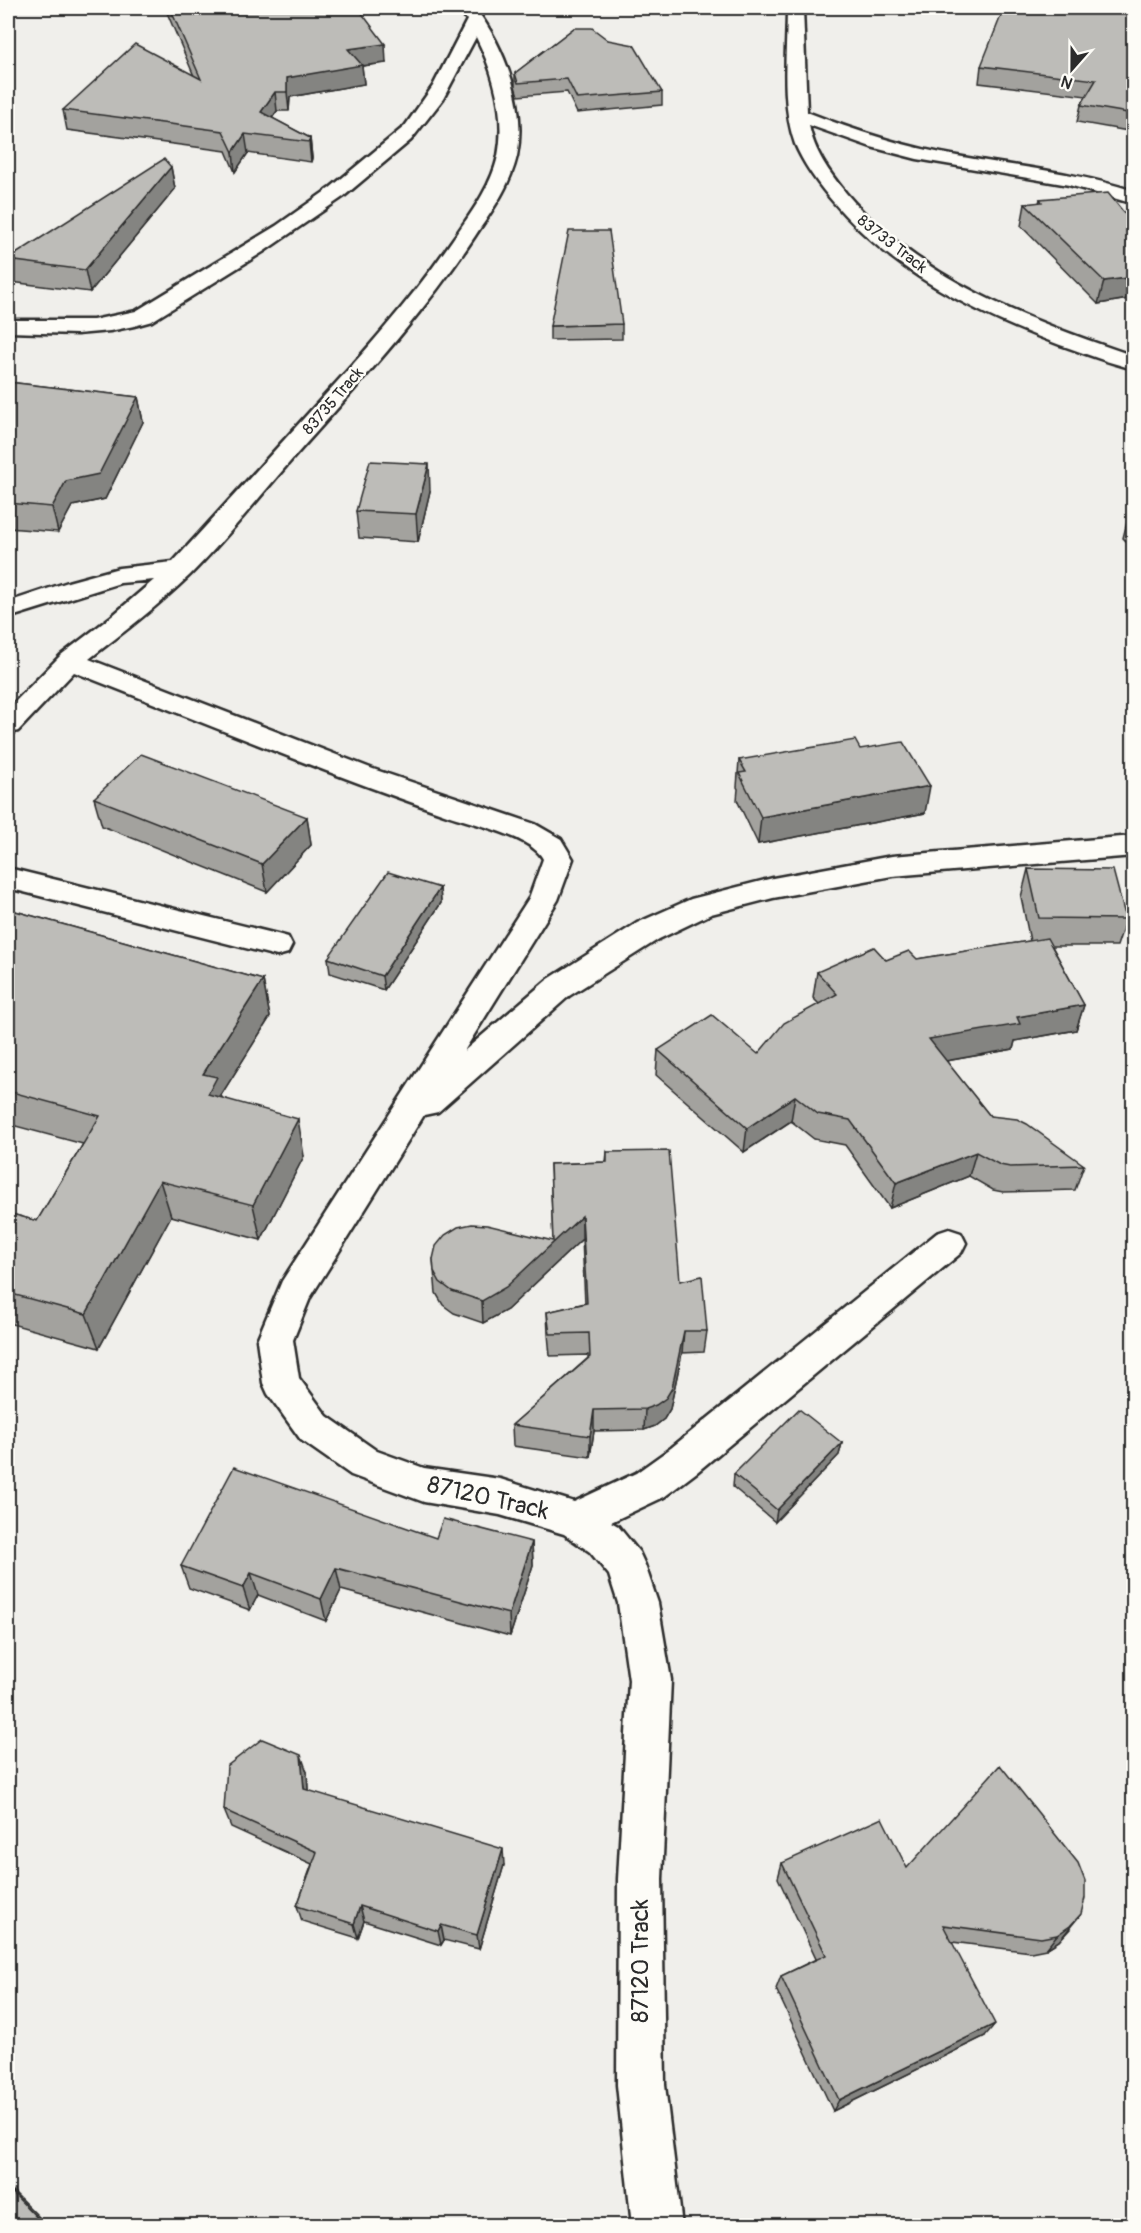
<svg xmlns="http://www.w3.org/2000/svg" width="1141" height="2233" font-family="Pangolin,sans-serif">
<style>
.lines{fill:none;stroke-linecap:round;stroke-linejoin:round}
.minor-casing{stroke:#2b2b2b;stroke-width:5}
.minor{fill:#fdfcf7;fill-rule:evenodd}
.wall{fill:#a3a29e;stroke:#2b2b2b;stroke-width:1.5}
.shaded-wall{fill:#848481;stroke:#2b2b2b;stroke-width:1.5}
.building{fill:#bdbcb8;stroke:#2b2b2b;stroke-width:1.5}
.labels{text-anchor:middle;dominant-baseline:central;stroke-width:5;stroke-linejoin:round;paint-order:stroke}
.far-street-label{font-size:16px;fill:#2b2b2b;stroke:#fdfcf7}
.near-street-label{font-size:24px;fill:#2b2b2b;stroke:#fdfcf7}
</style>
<rect width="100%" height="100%" fill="#f0efeb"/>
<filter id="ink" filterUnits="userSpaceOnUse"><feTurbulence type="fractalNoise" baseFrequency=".0167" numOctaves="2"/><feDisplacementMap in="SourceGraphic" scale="12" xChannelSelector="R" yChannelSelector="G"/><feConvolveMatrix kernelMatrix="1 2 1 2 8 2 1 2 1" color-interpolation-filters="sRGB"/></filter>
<g filter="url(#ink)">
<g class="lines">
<g class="minor-casing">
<g id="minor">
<path d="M459,8H475C505,47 527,106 517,156C510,186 492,211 475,236C423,315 358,385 295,456C260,496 227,538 190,575C159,605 124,632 89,659L373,769L535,824L561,839L573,859L558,900L464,1051L547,980L637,923L691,899L773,878L892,856L1134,836V856L892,876L773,898L711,914L659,939L569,996L438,1112L424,1115L310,1298L293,1340L299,1378L327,1416L377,1451L424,1468L500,1479L574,1502L636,1473L671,1448L937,1233L949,1229L961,1233L966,1243L961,1253L697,1472L664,1497L611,1522L618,1526L639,1552L645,1565L658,1603L671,1680L662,1879L665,2085L682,2226H632L617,2085L618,1879L629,1680L618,1603L609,1575L590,1552L564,1534L500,1515L424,1502L351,1475L301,1440L268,1394L263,1383L257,1340L282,1281L529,898L543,859C532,837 474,824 450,816C323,772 199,721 74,672L18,731L8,734V709L61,655L112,616L154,580L120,583L8,618V602L68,582L119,568L173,562C220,511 267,459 314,407C363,354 412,299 453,239C471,213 491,187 498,156C506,115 494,73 476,37L443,99L411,140L343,197L263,252L152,321L134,326L110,331L77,334L8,332V320H93L136,311L276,226L330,188L405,126L433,86L467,20Z"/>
<path d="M787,8H803L807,112C856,131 905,147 957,156C1016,167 1076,172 1134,191V204L1069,185L917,159L871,147L809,125C814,152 829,172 846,193C920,280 1028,320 1134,356V369C1109,363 1084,353 1060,345C972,312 890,271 829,197C816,181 803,163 795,144C780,102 787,51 787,8Z"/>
<polygon points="8,868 277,934 288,937 292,945 288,953 277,956 8,888"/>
</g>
</g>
<use href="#minor" class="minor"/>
</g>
<g class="wall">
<polygon points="165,8 358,8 386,63 362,66 364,84 290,97 289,111 277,111 272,118 310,138 312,158 311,162 248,153 235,172 226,151 67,130 63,110 194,76"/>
<polygon points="1134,8 1134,132 1077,122 1081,105 1087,96 979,83 981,66"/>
<polygon points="574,28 662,92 662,105 577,113 567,92 518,96 515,86 515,73"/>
<polygon points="171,167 175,189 90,292 11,282 8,268 8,259"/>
<polygon points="1040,199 1134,225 1134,298 1098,304 1021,226 1025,204 1039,203"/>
<polygon points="622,324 622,339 550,340 550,326"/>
<polygon points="8,382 138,397 143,422 105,499 72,506 58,532 8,528"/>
<polygon points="430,491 418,542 359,538 356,511"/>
<polygon points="1134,517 1134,549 1123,538 1128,518"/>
<polygon points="860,749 925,813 758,844 737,800 738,789 737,787 739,760"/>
<polygon points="94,798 307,817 311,845 267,892 102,826"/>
<polygon points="1028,869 1126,919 1117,946 1052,946 1084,1005 1076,1030 1015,1041 1013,1049 946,1061 990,1116 1084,1165 1075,1190 1003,1192 993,1190 969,1176 890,1208 845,1145 814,1139 791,1121 744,1152 656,1075 658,1050 758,1054 819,1004 813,998 817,972 886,960 917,959 1030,941 1021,897"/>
<polygon points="440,888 441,903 384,990 330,973 328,958"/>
<polygon points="8,909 263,980 270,1017 221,1095 222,1098 304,1156 261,1240 171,1216 99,1348 8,1323 8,1213 37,1221 83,1144 8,1124"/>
<polygon points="607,1152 680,1281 707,1331 704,1352 682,1353 670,1409 664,1419 655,1426 644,1430 594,1431 590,1457 513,1446 512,1425 588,1358 588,1355 550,1356 548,1334 547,1312 585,1303 582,1239 507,1310 483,1323 454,1313 443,1305 436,1293 433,1259 553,1241 550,1164 606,1162"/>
<polygon points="842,1443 839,1455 775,1522 733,1487 734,1474"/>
<polygon points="436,1538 532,1542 533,1565 510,1636 341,1590 326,1621 258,1595 250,1610 189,1588 181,1566"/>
<polygon points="307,1772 308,1791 504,1865 479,1949 444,1940 441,1945 364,1921 358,1938 302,1921 297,1906 312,1864 231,1827 224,1810"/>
<polygon points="782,1863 907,1868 1070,1929 1059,1941 1046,1949 1031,1952 952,1942 985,2036 833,2111 776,1989 781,1976 816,1959 778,1878"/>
</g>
<g class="shaded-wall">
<polygon points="385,44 386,63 362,66 364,84 290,97 289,111 287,92 287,78 348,49"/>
<polygon points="275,92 277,111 263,131 261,112"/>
<polygon points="245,134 248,153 235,172 233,152"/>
<polygon points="310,138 312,158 311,162 309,142"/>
<polygon points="171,167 175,189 90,292 85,270"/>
<polygon points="1134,277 1134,298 1098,304 1104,281"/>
<polygon points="138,397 143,422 105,499 72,506 58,532 52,507 66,481"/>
<polygon points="429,464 430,491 418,542 416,514"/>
<polygon points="930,786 925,813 758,844 761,817"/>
<polygon points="307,817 311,845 267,892 262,864"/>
<polygon points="440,888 441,903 384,990 382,976"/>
<polygon points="263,980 270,1017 221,1095 226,1114 217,1131 203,1074"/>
<polygon points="1084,1005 1076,1030 1015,1041 1013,1049 923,1065 929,1039 1017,1017"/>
<polygon points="795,1096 791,1121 744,1152 747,1128"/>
<polygon points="298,1119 304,1156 261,1240 253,1205"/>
<polygon points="976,1152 969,1176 890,1208 896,1183"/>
<polygon points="160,1181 171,1216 99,1348 86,1314"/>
<polygon points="582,1216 582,1239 507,1310 483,1323 482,1301"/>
<polygon points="684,1331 682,1353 670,1409 664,1419 655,1426 644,1430 645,1409"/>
<polygon points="594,1410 594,1431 590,1457 590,1436"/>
<polygon points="842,1443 839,1455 775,1522 777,1510"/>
<polygon points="532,1542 533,1565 510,1636 509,1614"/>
<polygon points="336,1568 341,1590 326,1621 321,1599"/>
<polygon points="251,1573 258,1595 250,1610 243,1588"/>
<polygon points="301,1755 307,1772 309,1806 304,1789"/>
<polygon points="503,1849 504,1865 479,1949 477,1935"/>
<polygon points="360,1906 364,1921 358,1938 354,1924"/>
<polygon points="1081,1914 1059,1941 1046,1949 1057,1935"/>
<polygon points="441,1925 444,1940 441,1945 438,1931"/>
<polygon points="995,2024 985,2036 833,2111 839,2100"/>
<polygon points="8,2186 48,2226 45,2226 8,2188"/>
</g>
<g class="building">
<polygon points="170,8 358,8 385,44 348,49 362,65 287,78 287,92 275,92 261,112 310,138 309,142 245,134 233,152 223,131 63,110 135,44 201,79"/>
<polygon points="1004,8 1134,8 1134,114 1081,105 1096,80 981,66"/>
<polygon points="574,28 592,28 608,40 634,45 662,92 577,99 567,79 518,83 515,73"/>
<polygon points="164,159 171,167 85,270 8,260 8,259"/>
<polygon points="1108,193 1134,225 1134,277 1104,281 1025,204 1042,202 1040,199"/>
<polygon points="569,231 609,231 622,324 550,326"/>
<polygon points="8,382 138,397 99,474 66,481 52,507 8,503"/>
<polygon points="370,461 429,464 416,514 356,511"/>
<polygon points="1134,517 1134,524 1128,518"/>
<polygon points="855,740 860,749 903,742 930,786 761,817 739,773 746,772 739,760"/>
<polygon points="141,754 307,817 262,864 94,798"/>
<polygon points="1028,869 1113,870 1126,919 1039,918"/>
<polygon points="388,872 440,888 382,976 328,958"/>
<polygon points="8,909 263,980 203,1074 217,1077 208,1094 298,1119 253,1205 160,1181 86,1314 8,1293 8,1213 37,1221 100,1116 8,1091"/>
<polygon points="1047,938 1084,1005 1017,1017 1020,1024 929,1039 990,1116 1017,1119 1027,1124 1084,1165 1010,1167 1000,1165 976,1152 896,1183 850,1120 818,1114 795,1096 747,1128 658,1050 712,1015 758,1054 784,1023 837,994 817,972 874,947 886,960 909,951 917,959"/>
<polygon points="669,1151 680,1281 702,1276 707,1331 684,1331 672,1388 666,1398 656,1405 645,1409 594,1410 590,1436 512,1425 590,1357 589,1333 550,1334 547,1312 587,1303 582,1216 506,1287 482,1301 452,1291 440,1282 434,1271 433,1259 436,1246 445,1235 458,1227 472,1224 487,1225 553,1241 550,1164 607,1162 607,1152"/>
<polygon points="799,1409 842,1443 777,1510 734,1474"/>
<polygon points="234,1467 436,1538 443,1519 532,1542 509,1614 336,1568 321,1599 251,1573 243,1588 181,1566"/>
<polygon points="262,1739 301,1755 304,1789 503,1849 477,1935 441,1925 438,1931 360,1906 354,1924 297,1906 317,1852 224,1810 227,1766"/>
<polygon points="1000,1765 1078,1863 1085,1881 1085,1898 1081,1914 1070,1926 1057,1935 1041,1938 943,1925 995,2024 839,2100 781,1976 826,1955 782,1863 882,1818 907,1868"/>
<polygon points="8,2188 45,2226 8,2226"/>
<polygon points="149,2221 162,2223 166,2226 132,2226"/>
</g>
</g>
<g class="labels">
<g class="far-street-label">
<text transform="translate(892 244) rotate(38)">83733 Track</text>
<text transform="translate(333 401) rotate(-49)">83735 Track</text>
</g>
<g class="near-street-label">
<text transform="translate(488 1498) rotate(13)">87120 Track</text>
<text transform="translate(640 1961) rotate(-90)">87120 Track</text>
</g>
</g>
<rect width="1141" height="2233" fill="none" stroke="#fdfcf7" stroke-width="30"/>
<rect x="15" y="15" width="1111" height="2203" fill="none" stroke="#2b2b2b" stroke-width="2" filter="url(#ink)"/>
<g transform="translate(1072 69) rotate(201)" stroke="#fdfcf7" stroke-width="4.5" paint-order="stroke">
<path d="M0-4.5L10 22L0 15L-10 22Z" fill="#2b2b2b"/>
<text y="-9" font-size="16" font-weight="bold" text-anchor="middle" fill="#2b2b2b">N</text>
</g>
</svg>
